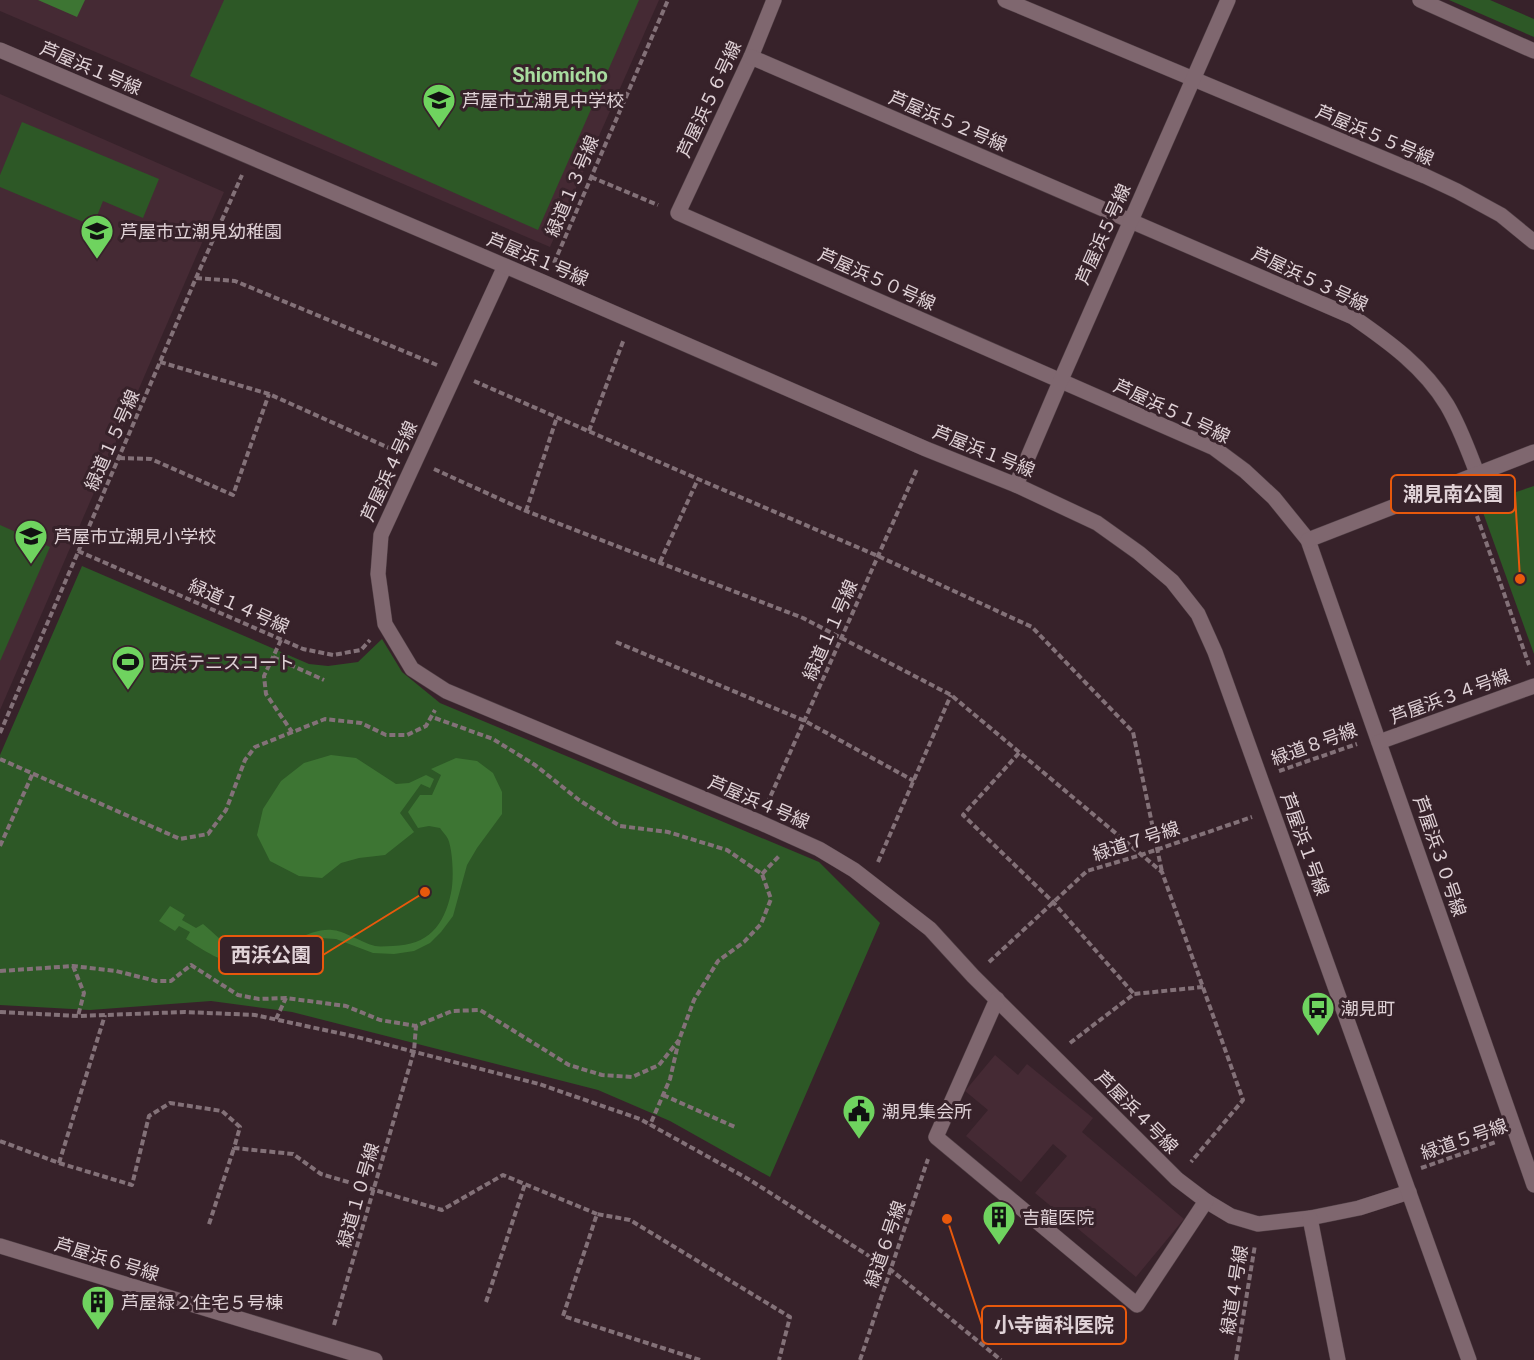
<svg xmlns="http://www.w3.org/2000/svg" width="1534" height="1360" font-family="Roboto,'Noto Sans JP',sans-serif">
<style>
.built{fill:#452a34}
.green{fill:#2d5826}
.water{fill:#3d7533}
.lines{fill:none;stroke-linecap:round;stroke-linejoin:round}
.street-casing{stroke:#503f45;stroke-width:16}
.secondary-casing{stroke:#503f45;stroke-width:16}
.path{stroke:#837178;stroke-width:4;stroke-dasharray:6 3;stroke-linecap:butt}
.street{stroke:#7f676f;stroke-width:15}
.secondary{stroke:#7f676f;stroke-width:15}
.labels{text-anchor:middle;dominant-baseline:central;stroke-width:6;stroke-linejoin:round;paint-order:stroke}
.street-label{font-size:18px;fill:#e0d2d7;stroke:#37222a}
.poi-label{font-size:18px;fill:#e0d2d7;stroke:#37222a;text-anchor:start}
.neighbourhood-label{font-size:20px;font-weight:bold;fill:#a8dc9f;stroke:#37222a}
.leader{fill:none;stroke:#e8590c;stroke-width:2}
.callout-dot{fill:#e8590c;stroke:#37222a;stroke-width:2}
.callout{fill:#37222a;stroke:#e8590c;stroke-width:2}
.callout-label{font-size:20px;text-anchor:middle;font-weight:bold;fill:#e0d2d7}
</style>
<rect width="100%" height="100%" fill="#37222a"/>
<g class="built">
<polygon points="0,0 659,0 550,247 0,11"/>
<polygon points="0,94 224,192 0,710"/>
<polygon points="995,1055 1018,1075 1027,1064 1093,1118 1082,1132 1184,1219 1136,1277 1035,1193 1067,1156 1053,1144 1021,1182 966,1136 988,1110 965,1091"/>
</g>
<g class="green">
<polygon points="224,0 639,0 538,230 190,76"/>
<polygon points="1449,0 1490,0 1534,19 1534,37"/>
<polygon points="22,122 159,179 143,218 103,201 93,226 0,187 0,175"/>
<polygon points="1534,486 1534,654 1480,504"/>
<polygon points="0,525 50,547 0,661"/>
<polygon points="82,566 309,664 328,666 358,662 382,639 402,672 440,703 819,862 880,923 770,1177 670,1121 598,1090 292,1012 211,1001 90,1010 0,1005 0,755"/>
</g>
<g class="water">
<polygon points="38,0 85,0 77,17"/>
<polygon points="331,755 356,758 396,784 409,783 426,775 434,779 430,788 421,784 400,813 414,832 385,855 359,858 341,863 322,878 299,876 270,861 257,835 263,809 281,781 304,763"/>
<path d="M456,758L477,761L493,773L502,792V814L477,848L467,865L453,916L441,932L430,943L414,951L394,954L373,953L336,939L320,938L299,948L297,939C308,934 320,929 332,930C342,930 363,943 375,946C380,947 387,946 393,946C428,945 444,926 451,893C454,880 453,851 448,839C446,835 442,831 440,828L429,826L418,828L408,812L420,795H432L441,775L431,769Z"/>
<path d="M170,906L185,915L182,920L196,928L203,924C213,932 237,957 250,958C263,958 279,948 292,943L293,951C281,954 259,964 247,965C229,967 201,949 186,939L190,932L179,926L175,931L159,921Z"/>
</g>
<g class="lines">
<g class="street-casing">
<g id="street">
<polyline points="774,0 751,57 678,213 1214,448 1245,471 1274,498 1308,540 1534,1185"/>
<polyline points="1005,0 1425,176 1457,191 1501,215 1534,242"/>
<polyline points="1420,0 1534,51"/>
<path d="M751,57L1353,317C1389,342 1424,367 1447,405C1460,427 1468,450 1477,473"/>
<polyline points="505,266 381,535 378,574 385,624 412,669 446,691 759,822 819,849 854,870 930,929 973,976 1177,1179 1206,1201 1231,1216 1258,1224 1310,1218 1359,1208 1409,1192"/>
<polyline points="1016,485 1060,382 1228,0"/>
<polyline points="1308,540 1534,452"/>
<polyline points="1379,742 1534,686"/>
<polyline points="997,999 936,1137 1137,1305 1206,1201"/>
<polyline points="1310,1218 1338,1360"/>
<polyline points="0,1246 375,1360"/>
</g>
</g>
<g class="secondary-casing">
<polyline id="secondary" points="0,50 545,283 926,449 1016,485 1097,523 1139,553 1172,581 1198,614 1215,652 1469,1360"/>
</g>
<g class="path">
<polyline points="591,177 658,205"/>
<polyline points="554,263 668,0"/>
<polyline points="196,278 235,281 437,365"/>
<polyline points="160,362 269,394 398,452"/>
<polyline points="474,381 698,479 878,556 1032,627 1133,732 1162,872"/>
<polyline points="589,431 624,339"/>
<polyline points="119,458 151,459 233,495 269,394"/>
<polyline points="434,469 526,511 803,618 951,695 1162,872 1243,1100 1191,1162"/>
<polyline points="1471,499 1529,665"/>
<polyline points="526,511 557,417"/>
<polyline points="78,551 303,649 333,655 361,650 370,640"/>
<polyline points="660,562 698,479"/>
<polyline points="281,640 264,676 266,694 292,732"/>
<polyline points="616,642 805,721 914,781"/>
<polyline points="273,657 324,680"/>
<polyline points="435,718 493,739 535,765 579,800 620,826 668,832 727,850 762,874 771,899 761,924 744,942 718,961 694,1000 679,1040 670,1079 650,1125"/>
<polyline points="0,733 160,362 196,278 242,175"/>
<polyline points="1019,753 963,815 1053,902 1134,994"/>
<polyline points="0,759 180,839 208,834 226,810 245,760 255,747 325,719 361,723 386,735 407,735 426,726 435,710"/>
<polyline points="1279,771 1357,744"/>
<polyline points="767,804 917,469"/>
<polyline points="0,846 33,773"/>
<polyline points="878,862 951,695"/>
<polyline points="762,874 780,855"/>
<polyline points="989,962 1087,871 1141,855 1252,817"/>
<polyline points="73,966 84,993 78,1016"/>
<polyline points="0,971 73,966 116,971 156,981 171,981 191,965 238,995 259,999 286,998 346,1006 380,1020 416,1026 452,1011 480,1010 569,1065 602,1075 632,1077 659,1065 679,1040"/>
<polyline points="0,1012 78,1016 185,1012 255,1015 357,1037 539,1084 640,1119 750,1180 891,1270 1001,1360"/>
<polyline points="276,1019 286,998"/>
<polyline points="1070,1043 1134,994 1203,987"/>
<polyline points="663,1095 735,1127"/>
<polyline points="0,1141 59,1163 132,1185 149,1116 170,1103 222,1111 240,1127 234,1148 293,1154 321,1174 442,1210 503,1175 597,1214"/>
<polyline points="59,1163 105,1015"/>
<polyline points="1421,1168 1496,1142"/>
<polyline points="209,1224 234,1148"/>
<polyline points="486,1302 525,1184"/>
<polyline points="334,1325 414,1051 416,1026"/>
<polyline points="700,1360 563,1316 597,1214 630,1220 790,1317 779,1360"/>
<polyline points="860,1360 928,1159"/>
<polyline points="1236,1360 1255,1245"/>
</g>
<use href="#street" class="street"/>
<use href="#secondary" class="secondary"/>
</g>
<defs>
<g id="school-pin" transform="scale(1.725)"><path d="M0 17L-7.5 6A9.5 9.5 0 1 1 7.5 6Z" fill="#6fd35f" stroke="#37222a"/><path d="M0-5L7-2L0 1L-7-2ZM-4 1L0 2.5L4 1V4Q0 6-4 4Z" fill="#111"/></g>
<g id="stadium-pin" transform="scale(1.725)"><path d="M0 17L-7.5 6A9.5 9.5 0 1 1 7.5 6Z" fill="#6fd35f" stroke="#37222a"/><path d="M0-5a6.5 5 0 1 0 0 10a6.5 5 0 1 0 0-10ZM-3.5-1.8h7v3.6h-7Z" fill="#111"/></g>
<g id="bus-pin" transform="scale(1.725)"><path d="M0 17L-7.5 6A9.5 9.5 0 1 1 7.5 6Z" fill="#6fd35f" stroke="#37222a"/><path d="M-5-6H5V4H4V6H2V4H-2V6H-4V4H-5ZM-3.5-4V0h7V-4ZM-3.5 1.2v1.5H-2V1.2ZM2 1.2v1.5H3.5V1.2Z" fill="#111"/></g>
<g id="civic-pin" transform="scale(1.725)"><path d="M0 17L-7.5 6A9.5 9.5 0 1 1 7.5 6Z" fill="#6fd35f" stroke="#37222a"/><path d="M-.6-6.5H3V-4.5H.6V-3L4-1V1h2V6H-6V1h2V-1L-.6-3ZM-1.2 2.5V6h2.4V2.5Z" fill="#111"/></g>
<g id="building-pin" transform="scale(1.725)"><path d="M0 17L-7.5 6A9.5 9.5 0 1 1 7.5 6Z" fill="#6fd35f" stroke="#37222a"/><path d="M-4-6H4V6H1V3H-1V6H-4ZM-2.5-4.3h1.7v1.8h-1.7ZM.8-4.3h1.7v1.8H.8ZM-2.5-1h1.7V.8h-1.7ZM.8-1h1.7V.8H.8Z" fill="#111"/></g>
</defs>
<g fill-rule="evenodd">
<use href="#school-pin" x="439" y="100"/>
<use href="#school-pin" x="97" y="231"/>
<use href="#school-pin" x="31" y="536"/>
<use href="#stadium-pin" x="128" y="662"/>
<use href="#bus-pin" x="1318" y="1008"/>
<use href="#civic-pin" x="859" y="1111"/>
<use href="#building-pin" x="999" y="1217"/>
<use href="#building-pin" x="98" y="1302"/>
</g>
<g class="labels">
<g class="street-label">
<text transform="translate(91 68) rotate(23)">芦屋浜１号線</text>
<text transform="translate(709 99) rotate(-65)">芦屋浜５６号線</text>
<text transform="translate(948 121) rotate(23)">芦屋浜５２号線</text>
<text transform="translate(1375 135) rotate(23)">芦屋浜５５号線</text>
<text transform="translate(572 186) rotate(-67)">緑道１３号線</text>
<text transform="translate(1103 234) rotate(-66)">芦屋浜５号線</text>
<text transform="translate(538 259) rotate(23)">芦屋浜１号線</text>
<text transform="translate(877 279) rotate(24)">芦屋浜５０号線</text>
<text transform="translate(1310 279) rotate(25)">芦屋浜５３号線</text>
<text transform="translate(1172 411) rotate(25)">芦屋浜５１号線</text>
<text transform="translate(112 440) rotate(-66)">緑道１５号線</text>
<text transform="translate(984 451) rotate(22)">芦屋浜１号線</text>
<text transform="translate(389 471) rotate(-65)">芦屋浜４号線</text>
<text transform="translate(239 606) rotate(24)">緑道１４号線</text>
<text transform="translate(830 630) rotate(-66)">緑道１１号線</text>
<text transform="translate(1450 696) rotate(-20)">芦屋浜３４号線</text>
<text transform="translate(1314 744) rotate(-20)">緑道８号線</text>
<text transform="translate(759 802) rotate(23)">芦屋浜４号線</text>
<text transform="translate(1136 841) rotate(-18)">緑道７号線</text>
<text transform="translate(1305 844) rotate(70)">芦屋浜１号線</text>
<text transform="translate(1440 856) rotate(71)">芦屋浜３０号線</text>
<text transform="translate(1137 1112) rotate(45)">芦屋浜４号線</text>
<text transform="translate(1464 1139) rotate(-19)">緑道５号線</text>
<text transform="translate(358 1195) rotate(-74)">緑道１０号線</text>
<text transform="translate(885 1244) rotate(-71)">緑道６号線</text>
<text transform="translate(107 1259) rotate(17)">芦屋浜６号線</text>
<text transform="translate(1234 1290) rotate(-81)">緑道４号線</text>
</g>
<g class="poi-label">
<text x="462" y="100">芦屋市立潮見中学校</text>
<text x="120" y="231">芦屋市立潮見幼稚園</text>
<text x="54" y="536">芦屋市立潮見小学校</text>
<text x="151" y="662">西浜テニスコート</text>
<text x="1341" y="1008">潮見町</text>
<text x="882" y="1111">潮見集会所</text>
<text x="1022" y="1217">吉龍医院</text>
<text x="121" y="1302">芦屋緑２住宅５号棟</text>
</g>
<g class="neighbourhood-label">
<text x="560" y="75">Shiomicho</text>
</g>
</g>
<path class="leader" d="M1520 579L1515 494M425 892L323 955M947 1219L982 1325"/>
<g class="callout-dot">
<circle cx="1520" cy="579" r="6"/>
<circle cx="425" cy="892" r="6"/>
<circle cx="947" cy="1219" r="6"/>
</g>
<g class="callout">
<rect x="1391" y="475" width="124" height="38" rx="6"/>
<rect x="219" y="936" width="104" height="38" rx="6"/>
<rect x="982" y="1306" width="144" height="38" rx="6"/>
</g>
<g class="callout-label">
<text x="1453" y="501">潮見南公園</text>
<text x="271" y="962">西浜公園</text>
<text x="1054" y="1332">小寺歯科医院</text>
</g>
</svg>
